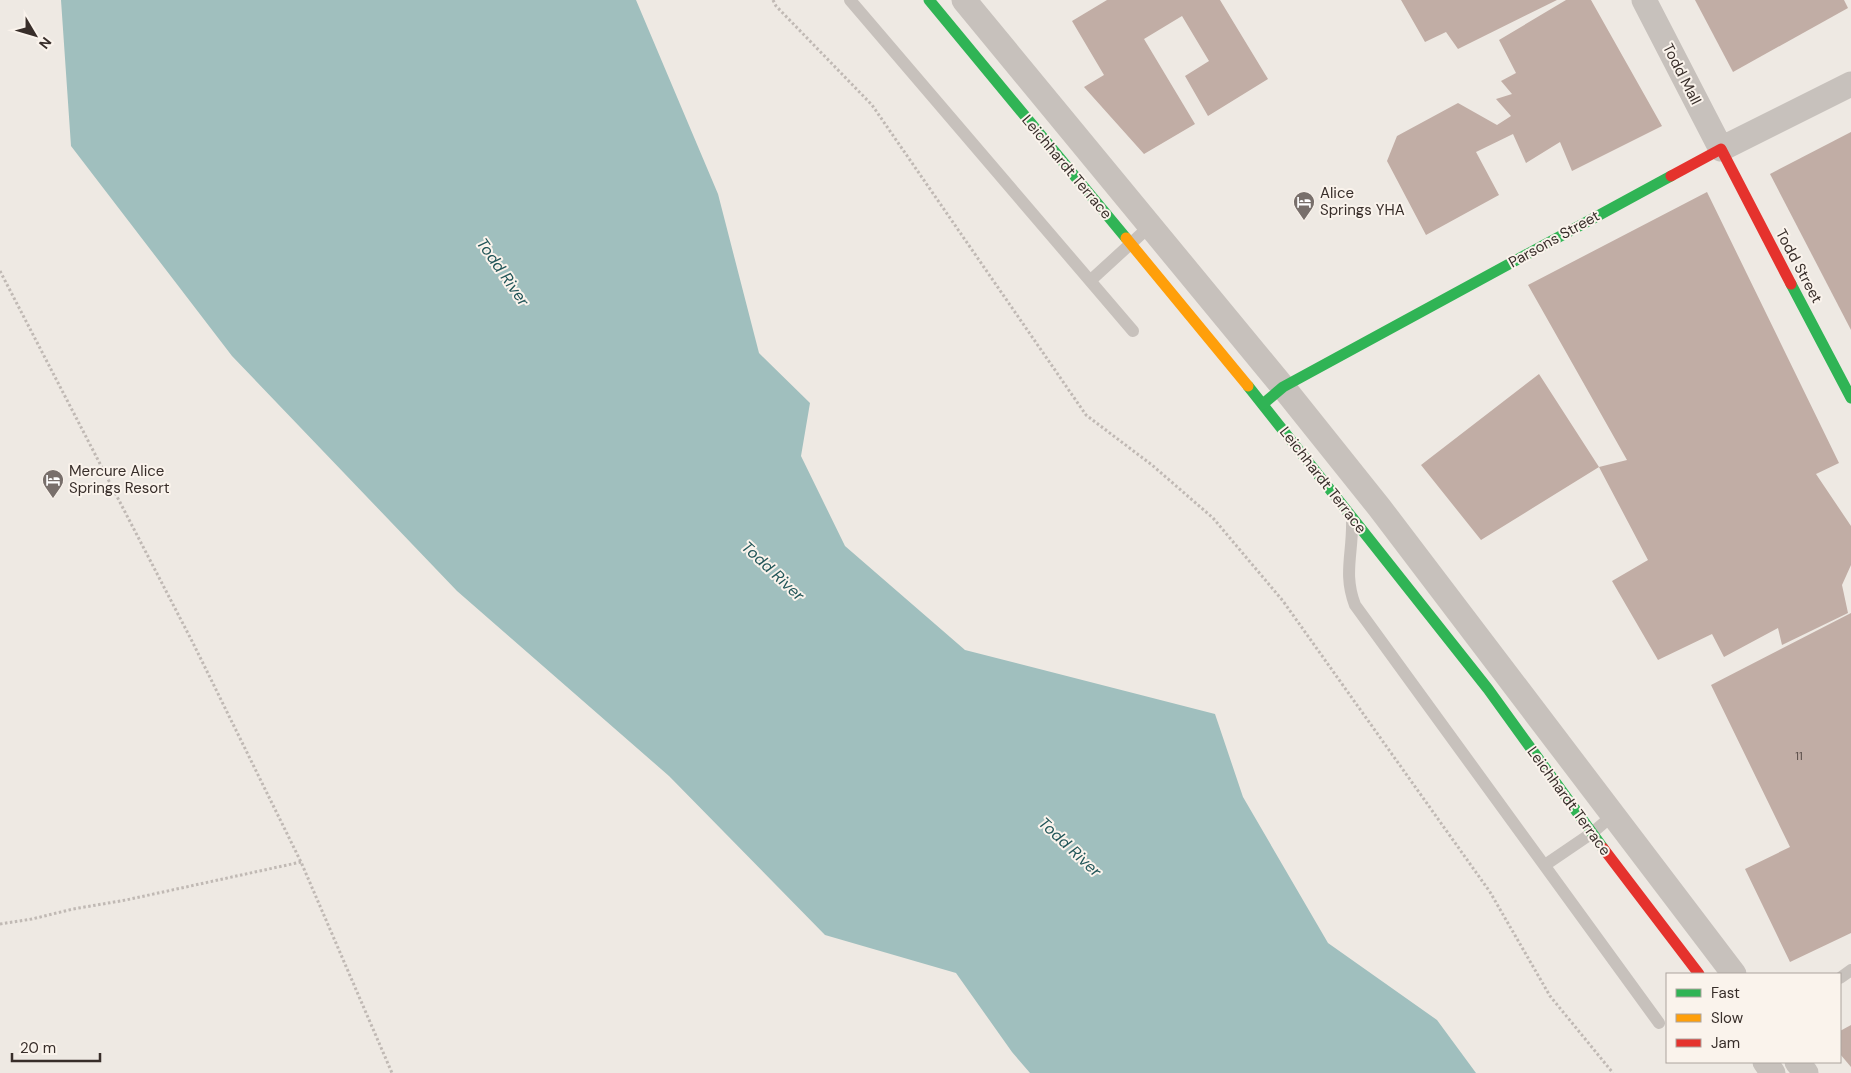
<svg xmlns="http://www.w3.org/2000/svg" width="1851" height="1073" font-family="'DM Sans',sans-serif">
<style>
.water{fill:#a0bfbe}
.building{fill:#c1ada5}
.lines{fill:none;stroke-linecap:round;stroke-linejoin:round}
.path{stroke:#c0b9b4;stroke-width:3;stroke-dasharray:2.5 2.5;stroke-linecap:butt}
.lane{stroke:#c7c1bc;stroke-width:12}
.street{stroke:#c7c1bc;stroke-width:25}
.fast{stroke:#30b455;stroke-width:11}
.slow{stroke:#ff9f0a;stroke-width:11}
.jam{stroke:#e5322d;stroke-width:11}
.labels{text-anchor:middle;dominant-baseline:central;stroke-width:4;stroke-linejoin:round;paint-order:stroke}
.number-label{font-size:12px;fill:#5a4e49}
.street-label{font-size:15px;fill:#382e2a;stroke:#faf3ec}
.poi-label{font-size:15px;fill:#382e2a;stroke:#faf3ec;text-anchor:start}
.water-label{font-size:16px;font-style:italic;fill:#215558;stroke:#faf3ec}
</style>
<rect width="100%" height="100%" fill="#eee9e3"/>
<polygon class="water" points="61,0 636,0 718,194 759,353 810,403 801,456 845,546 965,650 1215,714 1243,797 1328,943 1437,1020 1476,1073 1030,1073 1012,1052 956,973 825,935 669,776 457,591 232,356 71,146"/>
<g class="building">
<polygon points="1107,0 1220,0 1268,79 1208,116 1185,76 1209,61 1182,16 1144,39 1195,124 1144,154 1084,87 1104,75 1072,21"/>
<polygon points="1401,0 1557,0 1458,49 1446,32 1425,42"/>
<polygon points="1566,0 1591,0 1662,126 1572,171 1560,142 1526,163 1513,134 1476,152 1499,195 1426,235 1387,161 1397,136 1458,103 1497,125 1511,116 1496,99 1512,94 1501,81 1516,73 1499,40"/>
<polygon points="1695,0 1844,0 1848,8 1733,72"/>
<polygon points="1851,132 1851,330 1770,174"/>
<polygon points="1707,192 1839,463 1816,474 1851,526 1851,565 1842,585 1848,613 1782,645 1778,628 1724,657 1712,634 1658,660 1612,581 1648,560 1599,467 1481,540 1421,465 1539,374 1599,467 1627,460 1528,285"/>
<polygon points="1851,613 1851,933 1790,962 1745,869 1790,847 1711,685"/>
<polygon points="1851,1025 1851,1067 1840,1054 1840,1031"/>
</g>
<g class="lines">
<g class="path">
<polyline points="773,0 776,6 872,105 1086,415 1152,465 1213,518 1283,601 1490,892 1550,996 1613,1073"/>
<polyline points="0,271 193,643 301,862 392,1073"/>
<polyline points="0,924 32,919 73,909 126,900 301,862"/>
</g>
<g class="lane">
<polyline points="850,0 1133,331"/>
<polyline points="1091,280 1150,226"/>
<path d="M1352,521C1353,553 1343,574 1355,605L1659,1023"/>
<polyline points="1545,865 1592,833 1613,815"/>
<polyline points="1840,978 1851,970"/>
</g>
<g class="street">
<polyline points="964,0 1283,387 1379,507 1734,974"/>
<polyline points="1644,0 1721,149 1851,84"/>
<polyline points="1765,1062 1773,1073"/>
<polyline points="1797,1062 1806,1073"/>
</g>
<g class="fast">
<polyline points="929,0 1126,238"/>
<polyline points="1791,284 1851,398"/>
<polyline points="1248,386 1488,689 1603,848"/>
<polyline points="1263,404 1283,387 1671,176"/>
</g>
<polyline class="slow" points="1126,238 1248,386"/>
<g class="jam">
<polyline points="1671,176 1721,149 1791,284"/>
<polyline points="1603,848 1699,974"/>
</g>
</g>
<defs>
<g id="hotel-pin" transform="scale(1.125)"><path d="M0 17L-7.5 6A9.5 9.5 0 1 1 7.5 6Z" fill="#786f6b" stroke="#faf3ec"/><path d="M-6-4.5h1.5V1H6V5H4.5V3h-9V5H-6ZM-4 0a1.8 1.8 0 1 1 3.6 0ZM.5 0V-2.5h3Q6-2.5 6 0Z" fill="#fff"/></g>
</defs>
<g fill-rule="evenodd">
<use href="#hotel-pin" x="1304" y="202"/>
<use href="#hotel-pin" x="53" y="480"/>
</g>
<g class="labels">
<g class="number-label">
<text x="1799" y="756">11</text>
</g>
<g class="street-label">
<text transform="translate(1682 74) rotate(63)">Todd Mall</text>
<text transform="translate(1067 167) rotate(50)">Leichhardt Terrace</text>
<text transform="translate(1554 239) rotate(-29)">Parsons Street</text>
<text transform="translate(1799 266) rotate(62)">Todd Street</text>
<text transform="translate(1323 480) rotate(52)">Leichhardt Terrace</text>
<text transform="translate(1569 801) rotate(54)">Leichhardt Terrace</text>
</g>
<g class="poi-label">
<text x="1320" y="193">Alice<tspan x="1320" dy="17">Springs YHA</tspan></text>
<text x="69" y="471">Mercure Alice<tspan x="69" dy="17">Springs Resort</tspan></text>
</g>
<g class="water-label">
<text transform="translate(503 272) rotate(55)">Todd River</text>
<text transform="translate(773 571) rotate(43)">Todd River</text>
<text transform="translate(1070 847) rotate(43)">Todd River</text>
</g>
</g>
<rect x="1666" y="973" width="175" height="90" fill="#faf3ec" stroke="#aca49e"/>
<rect x="1676" y="989" width="25" height="8" fill="#30b455" stroke="#aca49e"/>
<text x="1711" y="998" font-size="15" fill="#382e2a">Fast</text>
<rect x="1676" y="1014" width="25" height="8" fill="#ff9f0a" stroke="#aca49e"/>
<text x="1711" y="1023" font-size="15" fill="#382e2a">Slow</text>
<rect x="1676" y="1039" width="25" height="8" fill="#e5322d" stroke="#aca49e"/>
<text x="1711" y="1048" font-size="15" fill="#382e2a">Jam</text>
<g transform="translate(35 35) rotate(128)" stroke="#faf3ec" stroke-width="4" paint-order="stroke">
<path d="M0-4L9 19L0 12L-9 19Z" fill="#382e2a"/>
<text y="-8" font-size="14" font-weight="bold" text-anchor="middle" fill="#382e2a">N</text>
</g>
<path d="M12 1053v8h88v-8" fill="none" stroke="#382e2a" stroke-width="2.5"/>
<text x="20" y="1053" font-size="15" fill="#382e2a" stroke="#faf3ec" stroke-width="4" paint-order="stroke">20 m</text>
</svg>
